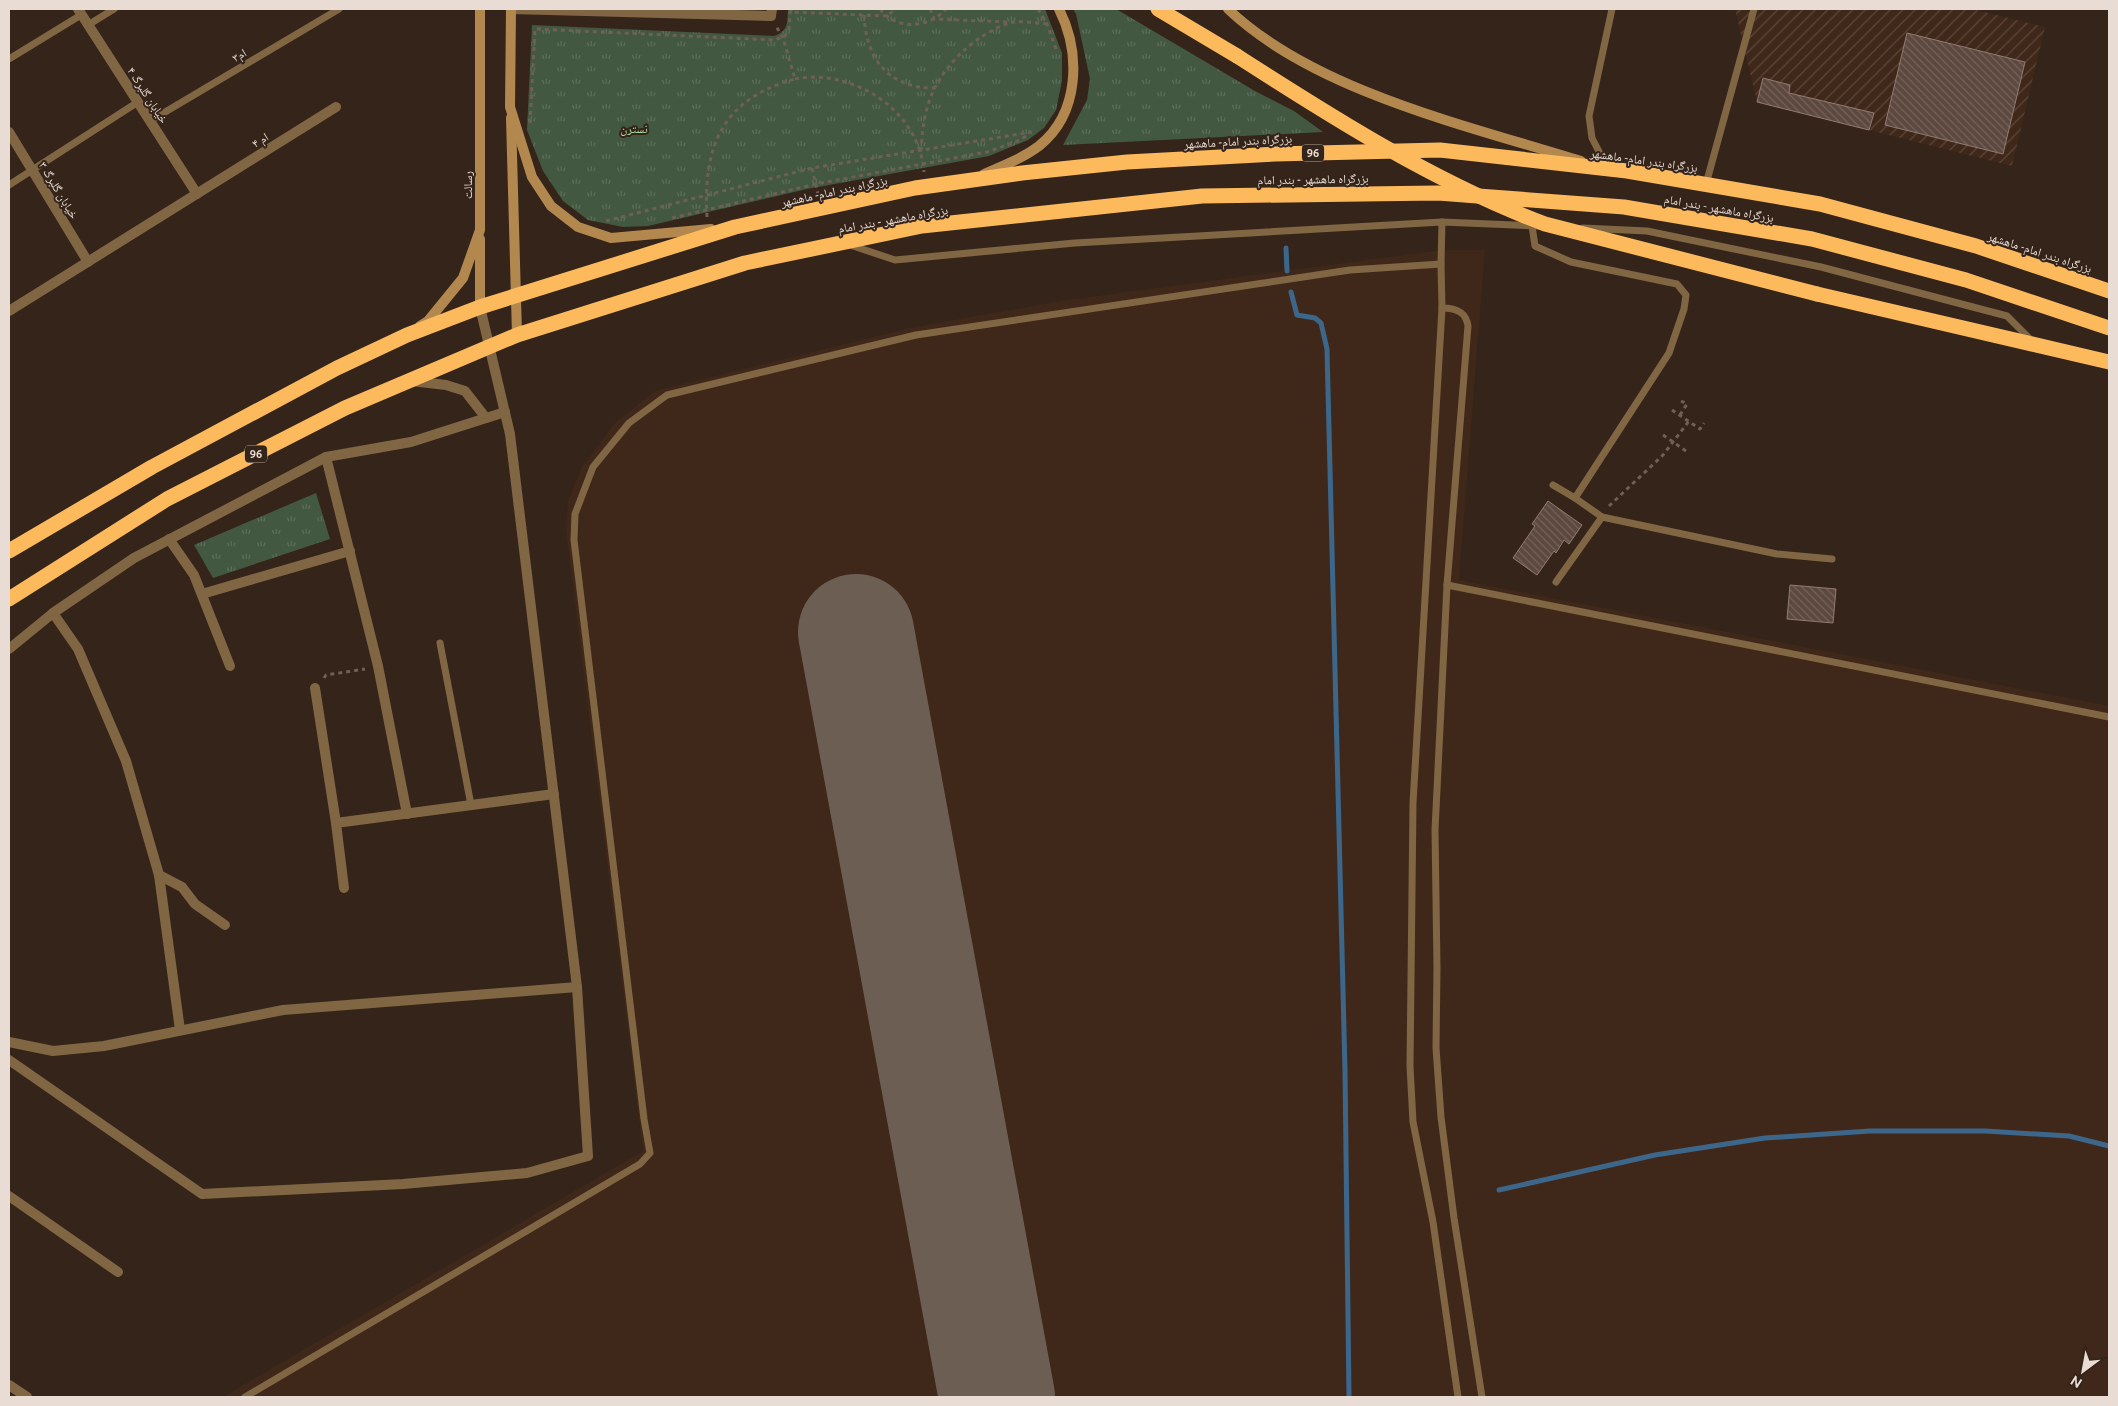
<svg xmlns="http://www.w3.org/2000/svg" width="2118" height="1406" font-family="Ubuntu,'Noto Naskh Arabic',sans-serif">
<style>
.built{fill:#3f2819}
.industrial{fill:url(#industrial-furrows)}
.grass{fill:url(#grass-tufts)}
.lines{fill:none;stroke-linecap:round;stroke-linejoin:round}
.stream{stroke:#3d678a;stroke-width:5}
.runway{stroke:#6d5e54;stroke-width:116}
.building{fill:url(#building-back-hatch);stroke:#927b71}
.path{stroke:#6f6056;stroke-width:3;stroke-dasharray:4 4;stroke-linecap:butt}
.lane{stroke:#816644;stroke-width:7}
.street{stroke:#816644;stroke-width:10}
.secondary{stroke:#b3884f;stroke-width:10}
.highway{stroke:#fcba5d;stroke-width:15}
.highway-bridge{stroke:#fcba5d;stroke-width:15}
.labels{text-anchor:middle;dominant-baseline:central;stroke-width:4;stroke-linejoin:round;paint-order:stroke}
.shield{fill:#352419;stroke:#b2a59d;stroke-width:1}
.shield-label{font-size:11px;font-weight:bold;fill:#e8dcd5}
.street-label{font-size:12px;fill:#e8dcd5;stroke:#352419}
.park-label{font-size:12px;fill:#a8e1a3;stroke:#352419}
</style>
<defs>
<pattern id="industrial-furrows" width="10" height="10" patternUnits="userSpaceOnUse" patternTransform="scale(1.25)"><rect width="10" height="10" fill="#3f2819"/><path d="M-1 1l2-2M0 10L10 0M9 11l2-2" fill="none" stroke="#5b473a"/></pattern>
<pattern id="grass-tufts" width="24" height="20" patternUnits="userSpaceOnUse" patternTransform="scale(1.25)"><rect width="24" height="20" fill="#425840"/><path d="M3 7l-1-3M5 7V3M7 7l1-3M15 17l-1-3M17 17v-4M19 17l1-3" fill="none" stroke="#5d6f5b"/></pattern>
<pattern id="building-back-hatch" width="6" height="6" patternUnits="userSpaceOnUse" patternTransform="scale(1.25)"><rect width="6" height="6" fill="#5d483f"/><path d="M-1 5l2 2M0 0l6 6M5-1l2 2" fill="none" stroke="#74625a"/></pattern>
</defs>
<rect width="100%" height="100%" fill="#352419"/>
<polygon class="built" points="1442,250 1485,250 1459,580 2109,706 2109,1397 223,1397 643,1151 566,529 568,500 582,467 615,423 655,391 910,328 1060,301"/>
<polygon class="industrial" points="1735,9 1972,9 2045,27 2012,166 1757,102"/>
<g class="grass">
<path d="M788,9H1045L1062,53V81L1056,110L1044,128L1028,140L989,156L807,189L648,226L623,227L588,220L563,201L543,171L527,130L532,25L774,36C789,31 787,22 788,9Z"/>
<polygon points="1073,9 1116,9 1255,91 1294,111 1323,132 1063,145 1087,100 1090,79 1076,14"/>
<polygon points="316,493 330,539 213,578 194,545"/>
</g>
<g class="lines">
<g class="stream">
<polyline points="1286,248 1287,271"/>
<polyline points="1291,292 1297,315 1315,318 1321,323 1327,349 1345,1071 1349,1397"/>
<polyline points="1499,1190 1655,1155 1765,1138 1870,1131 1985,1131 2069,1136 2109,1146"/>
</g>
<polyline class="runway" points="856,632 997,1397"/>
</g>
<g class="building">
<polygon points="1907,33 2025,62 2003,154 1885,125"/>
<polygon points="1763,78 1790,85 1789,93 1874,113 1869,130 1757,102"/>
<polygon points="1548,501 1582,525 1569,544 1564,540 1556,553 1554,551 1537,575 1513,558 1535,526 1532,524"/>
<polygon points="1790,585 1836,589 1833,623 1787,619"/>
</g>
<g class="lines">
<g class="path">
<polyline points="791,9 790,12 888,16 894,9"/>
<path d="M880,9C897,31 929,28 946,9"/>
<polyline points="930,9 934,19 1010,22"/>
<polyline points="1038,9 1047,24 1056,49"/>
<path d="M864,15C866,59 889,89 935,88"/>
<path d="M795,79C853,68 919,110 924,172"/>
<polyline points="530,123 535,29 775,40 785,36 789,29 790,12"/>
<path d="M921,151C922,136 923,120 928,105C939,68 973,36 1009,23C1019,20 1036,23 1047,24"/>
<polyline points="812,168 818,194"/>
<path d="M707,217C703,146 722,99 795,79L783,38L776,26"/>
<polyline points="672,218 816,184 987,152 1018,141 1028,135"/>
<polyline points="606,221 812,168 1032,132"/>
<polyline points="1672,410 1700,429 1704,423"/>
<polyline points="1680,415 1687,404 1681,401"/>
<polyline points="1663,435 1686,451"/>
<polyline points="1609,506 1663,455 1689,421"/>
<polyline points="324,678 326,675 365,669"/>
</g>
<g class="lane">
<polyline points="88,25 114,9"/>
<polyline points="9,59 81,15"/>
<polyline points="150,121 339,9"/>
<polyline points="1608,169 1592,138 1589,116 1612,9"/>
<polyline points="1706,184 1754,9"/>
<polyline points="9,185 138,102"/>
<polyline points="1532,226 1535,246 1571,262 1677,284 1686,295 1684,309 1669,353 1575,498 1602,517 1777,554 1832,559"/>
<polyline points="1583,228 1647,231 1821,267 2007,316 2032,341"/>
<polyline points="850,245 895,260 1075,243 1442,222 1538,226"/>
<polyline points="1441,264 1442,222"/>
<polyline points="1442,308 1413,803 1410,1066 1413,1122 1433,1222 1458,1397"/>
<polyline points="1553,485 1575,498"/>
<polyline points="1556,582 1602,517"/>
<polyline points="1447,585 2109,717"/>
<polyline points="440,643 471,805"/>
<path d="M245,1397L640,1164L650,1153L644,1119L574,540L575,514L593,467L629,423L667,395L916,335L1350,270L1441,264L1442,308C1455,308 1466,311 1468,326L1447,585L1435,830L1437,968L1436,1048L1441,1117L1454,1218L1482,1397"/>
</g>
<g class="street">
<polyline points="78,9 197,194"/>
<polyline points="511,9 771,16 772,9"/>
<polyline points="9,132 88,262"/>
<polyline points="9,311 336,107"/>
<polyline points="411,381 446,385 465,391 486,418"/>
<polyline points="169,539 194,575 230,666"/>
<polyline points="202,594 350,551"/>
<polyline points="53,613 78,649 126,761 159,875"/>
<polyline points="9,649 53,613 134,558 326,457"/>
<polyline points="315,688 336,823"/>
<polyline points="407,814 378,666 326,457 411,442 505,412"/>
<polyline points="344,888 336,823 554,794"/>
<polyline points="180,1030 159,875 182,887 195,904 225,925"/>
<polyline points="9,1042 53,1051 104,1046 283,1010 577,987 510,434 480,307"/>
<polyline points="9,1060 202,1194 403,1184 527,1173 588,1156 577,987"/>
<polyline points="9,1196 118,1272"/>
<polyline points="9,1385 27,1397"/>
</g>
<g class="secondary">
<polyline points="511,9 510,107 532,177 551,206 578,227 611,238 711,229"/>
<path d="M1228,9C1314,91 1469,126 1581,161"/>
<polyline points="511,118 517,335"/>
<path d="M984,174C1003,166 1023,158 1039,146C1080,113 1081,53 1059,9"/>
<polyline points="480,239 480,307"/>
<polyline points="420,326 428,321 463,278 480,230 480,9"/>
</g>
<g class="highway">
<polyline points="1158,9 1237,56"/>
<polyline points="1817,294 2109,362"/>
<polyline points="9,551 152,467 337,368 407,335 480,307 735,227 915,188 1022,173 1127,162 1275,154 1440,150 1627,171 1820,204 1976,246 2109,291"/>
<polyline points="9,599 167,499 345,408 517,335 745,263 922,226 1202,196 1438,193 1624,207 1812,239 1966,280 2109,328"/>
</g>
<path class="highway-bridge" d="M1237,56C1335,119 1436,183 1545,224L1817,294"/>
</g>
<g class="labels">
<g class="shield">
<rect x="1302" y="144.5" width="22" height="17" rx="4"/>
<rect x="245" y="445.5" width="22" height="17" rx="4"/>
</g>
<g class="shield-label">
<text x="1313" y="153">96</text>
<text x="256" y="454">96</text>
</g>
<g class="street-label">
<text transform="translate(239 55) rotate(-31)">ام۳</text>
<text transform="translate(148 95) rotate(57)">خیابان گلبرگ ۴</text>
<text transform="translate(260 140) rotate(-32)">ام ۴</text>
<text transform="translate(1238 141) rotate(-3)">بزرگراه بندر امام- ماهشهر</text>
<text transform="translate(1644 160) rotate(8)">بزرگراه بندر امام- ماهشهر</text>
<text transform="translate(1313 179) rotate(-1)">بزرگراه ماهشهر - بندر امام</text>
<text transform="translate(467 185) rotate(-90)">رسالت</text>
<text transform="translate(59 190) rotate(59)">خیابان گلبرگ ۳</text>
<text transform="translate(834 191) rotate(-12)">بزرگراه بندر امام- ماهشهر</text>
<text transform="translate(1719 208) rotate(10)">بزرگراه ماهشهر - بندر امام</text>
<text transform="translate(893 219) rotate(-10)">بزرگراه ماهشهر - بندر امام</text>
<text transform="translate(2040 252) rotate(18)">بزرگراه بندر امام- ماهشهر</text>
</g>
<g class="park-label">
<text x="634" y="128">نسترن</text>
</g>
</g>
<rect width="2118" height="1406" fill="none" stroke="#e8dcd5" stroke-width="20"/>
<g transform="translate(2083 1371) rotate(212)" stroke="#352419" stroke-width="4" paint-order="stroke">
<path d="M0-4L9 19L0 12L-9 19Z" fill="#e8dcd5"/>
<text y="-8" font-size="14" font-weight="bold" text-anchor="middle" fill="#e8dcd5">N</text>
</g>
</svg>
